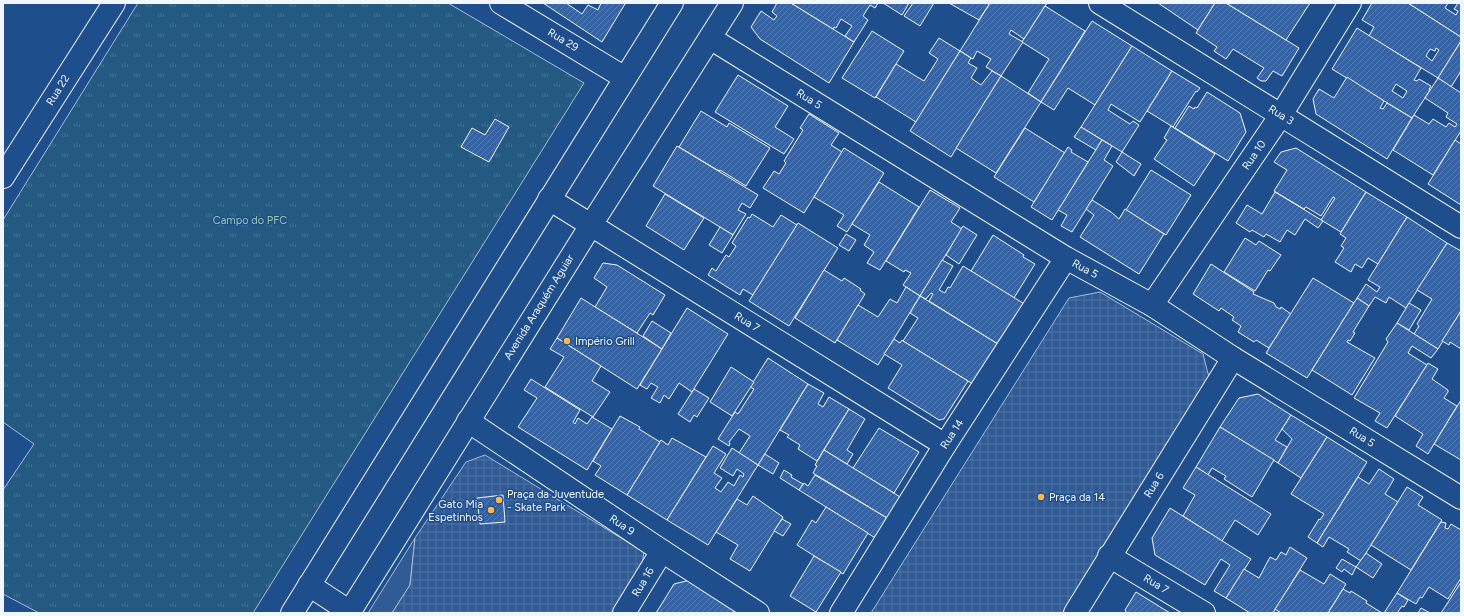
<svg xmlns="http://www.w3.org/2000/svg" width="1464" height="616" font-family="Figtree,sans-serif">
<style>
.park{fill:url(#park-tufts);stroke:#a8bbd7}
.parking{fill:#305b95;stroke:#a8bbd7}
.plaza{fill:url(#plaza-grid);stroke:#a8bbd7}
.building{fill:url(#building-hatch);stroke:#f2f6ff;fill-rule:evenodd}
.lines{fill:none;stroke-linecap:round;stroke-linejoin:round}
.minor-casing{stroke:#f2f6ff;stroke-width:24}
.tertiary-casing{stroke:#f2f6ff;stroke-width:24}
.minor{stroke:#1f4e8c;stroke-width:22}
.tertiary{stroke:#1f4e8c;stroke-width:22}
.poi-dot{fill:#ffb74d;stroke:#1f4e8c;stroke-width:1.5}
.labels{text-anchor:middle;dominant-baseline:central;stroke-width:3;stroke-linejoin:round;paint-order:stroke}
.street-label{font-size:11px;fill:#f2f6ff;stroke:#1f4e8c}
.park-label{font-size:11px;fill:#97c8a6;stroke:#1f4e8c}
.poi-label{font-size:11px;fill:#f2f6ff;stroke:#1f4e8c;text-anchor:start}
</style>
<defs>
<pattern id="park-tufts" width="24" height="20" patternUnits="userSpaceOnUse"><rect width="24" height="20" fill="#245a82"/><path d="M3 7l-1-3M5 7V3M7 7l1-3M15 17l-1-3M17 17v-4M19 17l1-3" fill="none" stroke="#447295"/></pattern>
<pattern id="plaza-grid" width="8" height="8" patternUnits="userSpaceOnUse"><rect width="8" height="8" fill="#305b95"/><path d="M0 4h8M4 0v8" fill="none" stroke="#4e73a5"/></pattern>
<pattern id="building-hatch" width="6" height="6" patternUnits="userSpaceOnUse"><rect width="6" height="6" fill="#3563a3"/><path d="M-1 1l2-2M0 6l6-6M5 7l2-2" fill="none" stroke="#537ab1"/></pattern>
</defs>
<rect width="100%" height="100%" fill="#1f4e8c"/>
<polygon class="park" points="138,3 448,3 584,83 253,613 39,613 3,594 3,490 34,444 3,422 3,220"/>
<polygon class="parking" points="415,538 410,585 392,613 368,613"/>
<g class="plaza">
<polygon points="1100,292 1203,354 1210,381 1067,613 871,613 1069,298"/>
<polygon points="485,455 644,552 640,577 617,613 392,613 410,585 415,538 466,462"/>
</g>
<g class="building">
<polygon points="543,3 566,3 582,14 588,5 598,10 601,3 623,3 625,4 602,42"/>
<polygon points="777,3 791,3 854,42 829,83 760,39 751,27 761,11 774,20 777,16 772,12"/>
<polygon points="791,3 878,3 875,8 870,5 863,16 868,20 854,42 845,36 852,26 841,19 836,28 834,27 833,29"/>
<polygon points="883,3 909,3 902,15"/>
<polygon points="913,3 934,3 920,26 904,16"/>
<polygon points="949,3 990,3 979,20"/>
<polygon points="990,3 1047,3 1024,39 1011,30 1009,34 1023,42 1001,76 986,67 991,59 977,51 973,59 960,51"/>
<polygon points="1158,3 1215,3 1198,30"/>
<polygon points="1215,3 1226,3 1299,48 1282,76 1273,71 1266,81 1261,81 1257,78 1264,68 1233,49 1226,59 1214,51 1217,47 1196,33"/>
<polygon points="1226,3 1310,3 1286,40"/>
<path d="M1372,3H1408L1461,37V41L1438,78L1369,36L1374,27L1362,20ZM1436,48L1439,50L1432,61L1426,56L1430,49L1435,51Z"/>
<polygon points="1408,3 1448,3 1445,8 1456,15 1458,11 1454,9 1458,3 1461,3 1461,37"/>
<polygon points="1045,6 1085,31 1041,102 1028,93 1049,59 1022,42"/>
<polygon points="1092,21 1132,46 1095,105 1068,88 1054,110 1041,102"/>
<path d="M1357,28L1421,68L1414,80L1417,81L1419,79L1431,86L1429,89L1430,90L1412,118L1332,69ZM1396,84L1407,91L1403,98L1392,91Z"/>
<polygon points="872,31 904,51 875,98 842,78"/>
<polygon points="939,38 960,51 916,122 876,97 896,64 924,81 938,59 929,53"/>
<polygon points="1461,41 1461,71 1451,87 1438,78"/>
<polygon points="1132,46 1172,71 1140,122 1111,104 1108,110 1130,124 1133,121 1139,125 1122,152 1081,127"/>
<polygon points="960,51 971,58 968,63 977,68 971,78 981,85 992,71 1001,76 951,157 910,131"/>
<polygon points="1172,71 1200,88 1197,92 1196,91 1173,127 1147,111"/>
<polygon points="738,75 788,106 775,127 794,139 784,154 715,112"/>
<polygon points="1001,76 1041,102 996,173 956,148"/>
<polygon points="1347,77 1384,101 1380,108 1383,109 1387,103 1412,118 1387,159 1316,114 1313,99 1319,89 1334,98"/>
<polygon points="1438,78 1461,93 1461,131 1433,175 1393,150 1414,115 1429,124 1433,119 1446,127 1449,123 1455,127 1457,124 1446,117 1448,113 1425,98"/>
<polygon points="1207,92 1240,113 1246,132 1228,161 1175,128 1189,106 1194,109 1195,107 1197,108"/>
<polygon points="701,111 727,127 729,123 770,148 746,186 720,170 719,171 679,147"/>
<polygon points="809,114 839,133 831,145 842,152 804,213 763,188 774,171 779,174 786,163 784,161 803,130 800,128"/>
<polygon points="495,119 509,127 489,162 461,147 472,128 485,135"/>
<polygon points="1171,126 1215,154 1194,186 1154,159 1167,140 1164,138"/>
<polygon points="1081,127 1102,140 1096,150 1074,137"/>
<polygon points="1025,128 1065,153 1034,202 994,177"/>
<polygon points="1102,140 1112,146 1104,160 1113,166 1072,232 1061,226 1067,215 1058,210"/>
<polygon points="1455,140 1461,144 1461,205 1428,184"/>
<polygon points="677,146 758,195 750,208 742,203 738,210 746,214 733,235 653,186"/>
<polygon points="1068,147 1072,150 1071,152 1088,162 1052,220 1031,207"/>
<polygon points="844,148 884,173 847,232 837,226 844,215 814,197"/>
<polygon points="1296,148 1366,192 1341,232 1321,220 1335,198 1333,197 1321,216 1306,207 1304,209 1274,191 1287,170 1274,162 1281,152"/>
<polygon points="1122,152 1141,164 1134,176 1116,162"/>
<polygon points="1151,170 1191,195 1166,235 1126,210"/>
<polygon points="879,182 919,207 880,270 867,263 874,252 864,245 870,235 852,224"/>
<polygon points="930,190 960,208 951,222 962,229 920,296 903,285 911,273 905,270 904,272 886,261"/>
<polygon points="1275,192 1323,221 1318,228 1305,219 1295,235 1287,230 1280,242 1266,234 1264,237 1252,230 1250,232 1236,223 1247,205 1262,214"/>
<polygon points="1366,192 1407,217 1378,264 1368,258 1362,268 1355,264 1351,272 1335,262 1344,248 1341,246 1346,238 1340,234"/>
<polygon points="665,194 704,218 684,250 646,226"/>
<polygon points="1092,200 1111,212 1119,219 1125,209 1164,234 1139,274 1080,237 1094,215 1086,209"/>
<polygon points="752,214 773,227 781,215 797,225 753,295 743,289 740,295 708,275 712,268 716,271 726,255 729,257 736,246 732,243 748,217 750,218"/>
<polygon points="1407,217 1447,243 1406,308 1389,297 1386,303 1375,297 1369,306 1357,298 1366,284 1377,292 1380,287 1368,280"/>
<polygon points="798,223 838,248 789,326 749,301"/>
<polygon points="963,226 977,235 959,264 946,255"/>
<polygon points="720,227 733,235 722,253 709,245"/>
<polygon points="846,234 856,240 849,251 839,245"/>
<polygon points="993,235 1024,255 1023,257 1035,264 1014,298 971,271"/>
<polygon points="1245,238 1256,245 1259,241 1281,255 1270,271 1268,270 1255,291 1224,272"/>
<polygon points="1447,243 1461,251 1461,311 1438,349 1414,334 1419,326 1417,324 1432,299 1417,290"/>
<polygon points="942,260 953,266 939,290 945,293 948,287 950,288 963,266 1026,305 1020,315 1017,313 1010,324 1013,327 1001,346 929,301 933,294 931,293 926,299 920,296"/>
<polygon points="603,263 617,265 665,295 653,315 650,313 637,333 595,307 607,287 594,278"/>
<polygon points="1211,264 1254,292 1253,294 1274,303 1276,307 1280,309 1281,307 1291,314 1269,348 1256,340 1254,342 1238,332 1241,326 1232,320 1234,317 1221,308 1219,311 1193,294"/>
<polygon points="824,270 842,281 844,278 861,289 860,290 865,294 835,343 795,318"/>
<polygon points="1313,278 1354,303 1307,378 1266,353"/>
<polygon points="906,287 920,296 878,365 837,340 858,305 878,317 890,299 897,303"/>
<polygon points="920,296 1001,346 976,386 903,341 918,318 910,313"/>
<polygon points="581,298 662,349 637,389 557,338"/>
<polygon points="1357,298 1369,306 1353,332 1355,333 1350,341 1348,340 1347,342 1375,358 1352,395 1312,370"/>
<polygon points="1409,303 1421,310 1409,330 1397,323"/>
<polygon points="687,308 728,334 692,392 679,383 669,399 664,395 660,403 651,398 658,387 651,383 647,389 640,385"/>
<polygon points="1461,311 1461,349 1450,342 1449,345 1442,341"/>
<polygon points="652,321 671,333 662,349 643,336"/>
<polygon points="1397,323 1438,349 1431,358 1412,346 1408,353 1427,365 1387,428 1375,421 1380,413 1354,398 1388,342 1386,339"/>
<polygon points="557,338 601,366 592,381 610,392 593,417 545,387 564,357 550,349"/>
<polygon points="894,339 900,343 902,340 903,341 968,381 944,419 939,420 888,388 902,365 884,354"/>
<polygon points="768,358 808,384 758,465 739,453 750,436 739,429 729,442 730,443 729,446 718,439 735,412 738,414 754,389 750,387"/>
<polygon points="1428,363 1438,369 1432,379 1448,390 1448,392 1444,398 1457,406 1428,454 1416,446 1423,434 1395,416"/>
<polygon points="731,367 754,382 732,416 710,402"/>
<polygon points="531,379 580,410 573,422 575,424 578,418 587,424 592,417 612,429 587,470 518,427 537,398 524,390"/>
<polygon points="808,384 824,393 818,404 823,407 829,397 849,409 817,461 798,449 800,445 787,437 789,435 780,430"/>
<polygon points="694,389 709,398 697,417 694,415 690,422 678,414"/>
<polygon points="1258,394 1291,415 1275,440 1287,447 1278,463 1220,427 1239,398"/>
<polygon points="1461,400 1461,460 1434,444"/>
<polygon points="849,409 865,419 847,450 853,454 847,464 824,450"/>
<polygon points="1291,415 1327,437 1301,478 1278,463 1292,439 1282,429"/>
<polygon points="620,416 640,427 639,429 660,442 627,495 595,475 601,466 593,461"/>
<polygon points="1220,427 1274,460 1252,497 1224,479 1226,476 1212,468 1208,475 1196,467"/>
<polygon points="879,428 919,452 894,493 853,468"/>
<polygon points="1327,437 1367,462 1317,543 1308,537 1319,519 1320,520 1324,514 1291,494"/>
<polygon points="672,438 706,457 667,520 627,495 661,440 668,445"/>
<polygon points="713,446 726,454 714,473 722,478 715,488 721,492 728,482 734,486 740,475 743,477 744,474 737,469 733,476 720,468 732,448 758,465 708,545 667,520"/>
<polygon points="824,450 905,500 892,521 813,473 817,466 815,465"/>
<polygon points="765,454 779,463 773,474 758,465"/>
<polygon points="1196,467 1271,514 1258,535 1235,520 1222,541 1183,516 1195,495 1183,488"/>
<polygon points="1379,469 1394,479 1385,494 1398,502 1361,561 1347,552 1349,549 1329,537 1323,547 1317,543 1358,477 1369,484"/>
<polygon points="784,470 792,475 791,477 803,484 799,490 780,478"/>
<polygon points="815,475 892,521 880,541 799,490 804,483 808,486"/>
<polygon points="1407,487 1423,497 1418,505 1442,520 1411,570 1371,545"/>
<polygon points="503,495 505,522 480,524 477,498"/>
<polygon points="753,496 783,517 750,571 730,559 738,545 716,532 737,499 747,505"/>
<polygon points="826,507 868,533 843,574 797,545 812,520 816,523"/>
<polygon points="1170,508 1251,559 1226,598 1214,591 1230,565 1221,559 1205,585 1155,555 1152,538"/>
<polygon points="782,519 791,524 783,536 774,531"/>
<polygon points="1441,522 1446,523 1445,528 1448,529 1451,524 1461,530 1461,578 1448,599 1429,587 1422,598 1420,597 1416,604 1397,593"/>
<polygon points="1290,547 1307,558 1273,613 1250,613 1226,598 1244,569 1259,578 1270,557 1276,560 1281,552 1286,555"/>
<polygon points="1366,553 1382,564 1373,578 1356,567"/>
<polygon points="814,556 841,572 816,612 790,596"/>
<polygon points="1342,559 1356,567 1352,575 1344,569 1342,572 1336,568"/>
<polygon points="1300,570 1324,584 1330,574 1346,584 1328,613 1281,613 1275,609"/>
<polygon points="690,580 742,613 656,613 674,584"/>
<polygon points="1461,582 1461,613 1441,613 1443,610"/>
<polygon points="1343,589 1350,593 1351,591 1367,601 1366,603 1382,613 1328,613"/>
<polygon points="1136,592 1170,613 1125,613 1126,611 1125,610"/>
<polygon points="1397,593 1408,600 1404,607 1402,606 1397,613 1384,613"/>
<polygon points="1421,608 1430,613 1418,613"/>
</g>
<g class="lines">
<g class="minor-casing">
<g id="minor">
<polyline points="501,3 625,78"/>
<polyline points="1100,3 1461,227"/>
<polyline points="710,38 1066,258 1152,305 1233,358 1461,498"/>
<polyline points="3,177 114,3"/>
<polyline points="549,199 945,445"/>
<polyline points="1152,305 1281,115 1350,3"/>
<polyline points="468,421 662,551 758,613"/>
<polyline points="1109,556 1204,613"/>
<polyline points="624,613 662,551"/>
<polyline points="841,613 945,445 1066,258"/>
<polyline points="1075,613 1233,358"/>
</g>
</g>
<g class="tertiary-casing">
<g id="tertiary">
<polyline points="309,585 350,612"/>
<polyline points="292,613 672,3"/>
<polyline points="349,613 591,225 732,3"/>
</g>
</g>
<use href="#minor" class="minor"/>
<use href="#tertiary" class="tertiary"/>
</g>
<g class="poi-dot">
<circle cx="567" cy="341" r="4"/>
<circle cx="1041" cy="497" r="4"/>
<circle cx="499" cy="500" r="4"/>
<circle cx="491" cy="510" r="4"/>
</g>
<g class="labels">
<g class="street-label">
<text transform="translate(563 40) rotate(31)">Rua 29</text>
<text transform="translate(58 90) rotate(-58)">Rua 22</text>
<text transform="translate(809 99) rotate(32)">Rua 5</text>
<text transform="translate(1281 115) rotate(32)">Rua 3</text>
<text transform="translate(1254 155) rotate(-56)">Rua 10</text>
<text transform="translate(1085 269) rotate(28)">Rua 5</text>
<text transform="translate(539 307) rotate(-58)">Avenida Araquém Aguiar</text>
<text transform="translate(747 322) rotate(32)">Rua 7</text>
<text transform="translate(952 434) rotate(-57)">Rua 14</text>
<text transform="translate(1362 437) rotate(32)">Rua 5</text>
<text transform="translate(1154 485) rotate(-58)">Rua 6</text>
<text transform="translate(622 525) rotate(34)">Rua 9</text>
<text transform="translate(643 582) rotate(-59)">Rua 16</text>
<text transform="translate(1156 584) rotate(31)">Rua 7</text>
</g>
<g class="park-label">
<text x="250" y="220">Campo do PFC</text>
</g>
<g class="poi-label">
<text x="575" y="341">Império Grill</text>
<text x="507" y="494">Praça da Juventude<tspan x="507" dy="13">- Skate Park</tspan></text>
<text x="1049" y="497">Praça da 14</text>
<text x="483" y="504" text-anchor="end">Gato Mia<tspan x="483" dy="13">Espetinhos</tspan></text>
</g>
</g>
<rect width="1464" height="616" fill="none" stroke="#f2f6ff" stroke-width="8"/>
</svg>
